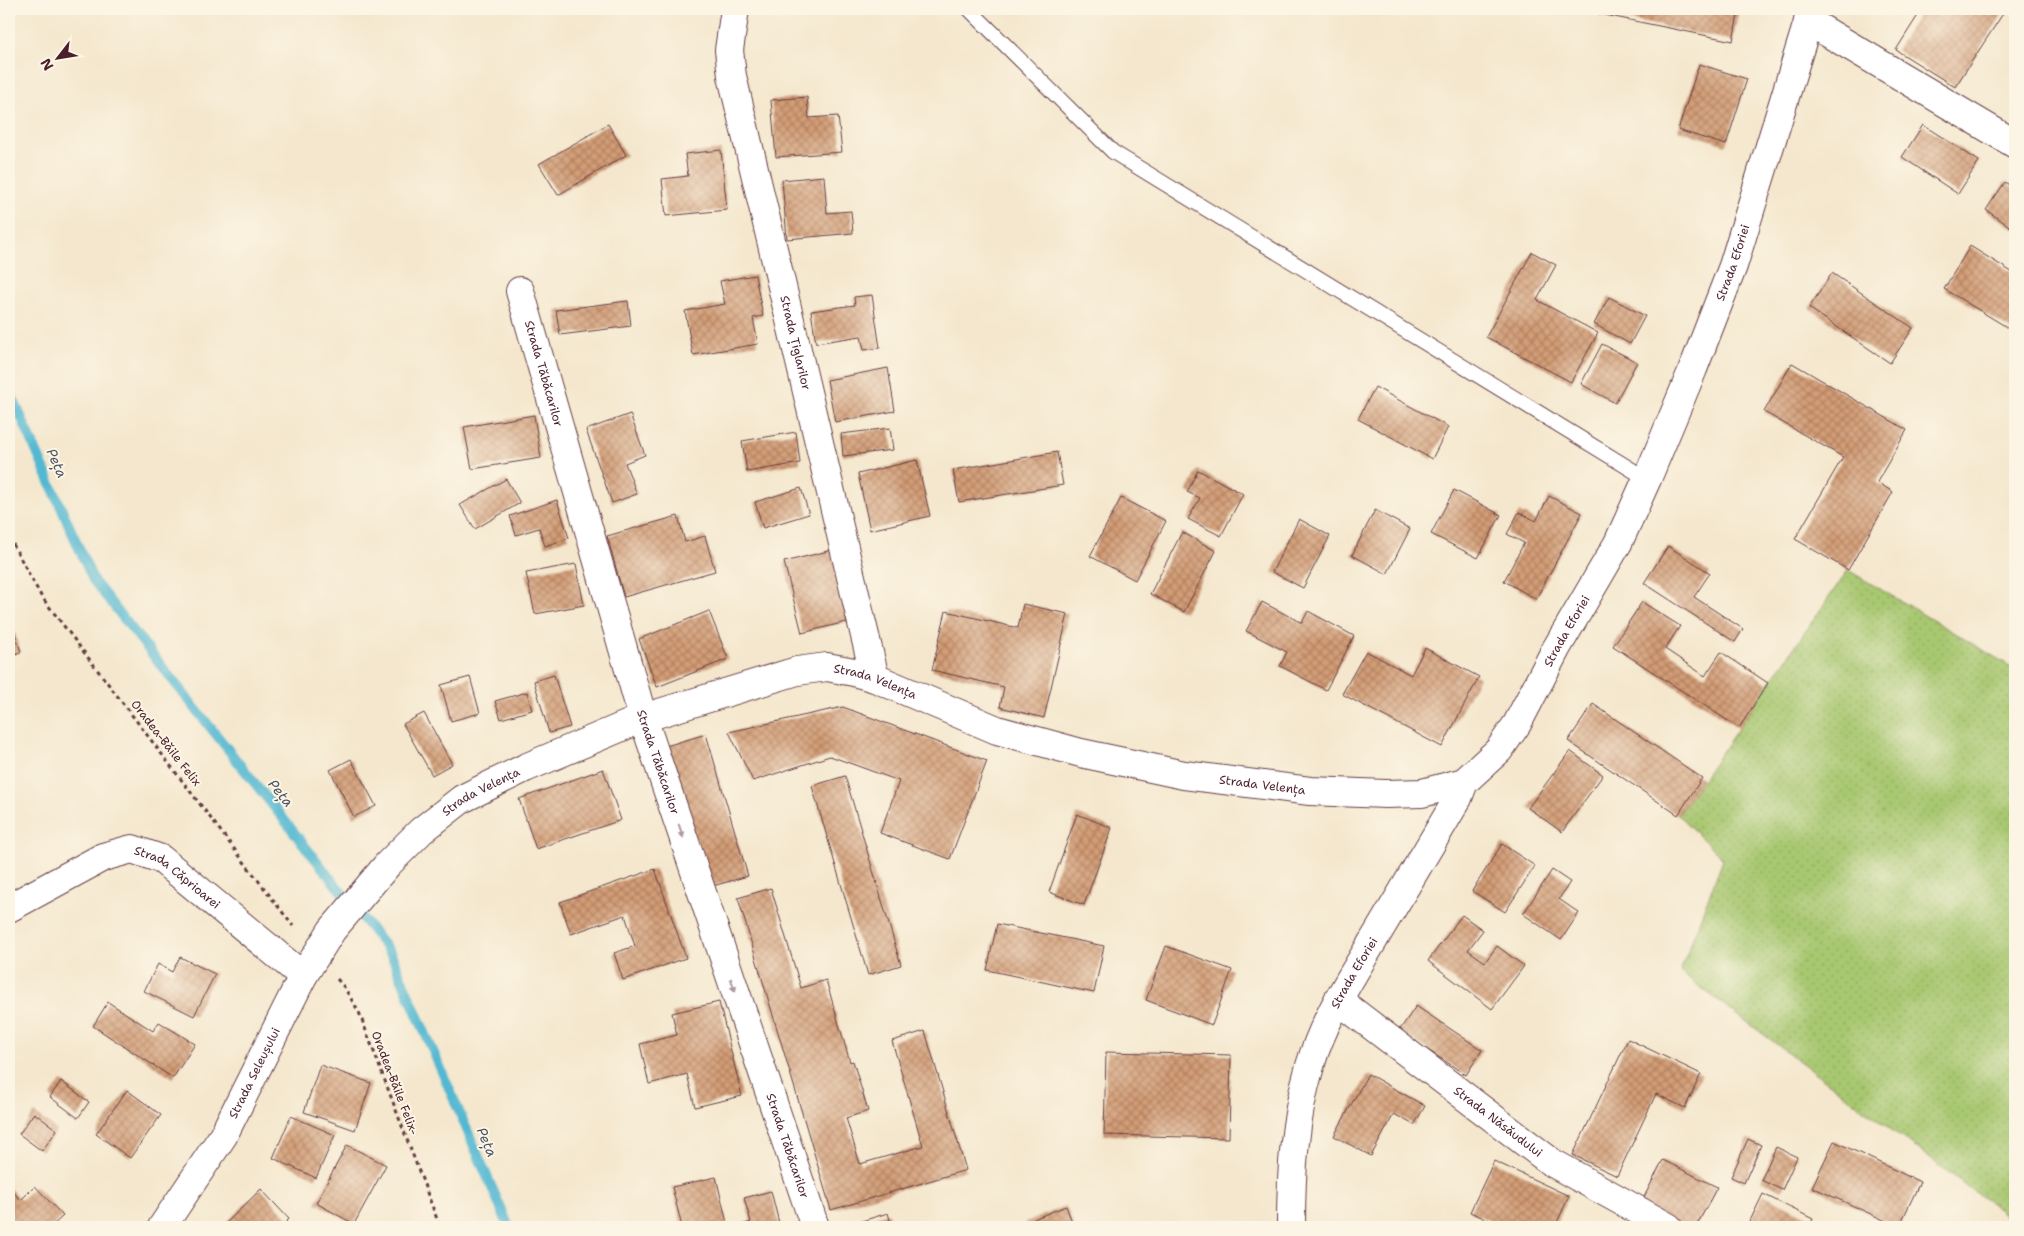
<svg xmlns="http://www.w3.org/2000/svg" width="2024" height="1236" font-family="'Shantell Sans',sans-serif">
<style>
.grass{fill:url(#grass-dots);stroke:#78734d}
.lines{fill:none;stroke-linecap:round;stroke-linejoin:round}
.stream{stroke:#52b8d1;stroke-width:10}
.building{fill:url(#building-cross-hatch)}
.service-casing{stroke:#643d43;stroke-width:16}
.minor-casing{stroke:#643d43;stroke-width:30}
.secondary-casing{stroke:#643d43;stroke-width:30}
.path{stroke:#643d43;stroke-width:3;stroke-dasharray:4 4;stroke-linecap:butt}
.service{stroke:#fff;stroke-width:14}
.minor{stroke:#fff;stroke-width:28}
.secondary{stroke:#fff;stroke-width:28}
.oneway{fill:#ae9aa0}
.labels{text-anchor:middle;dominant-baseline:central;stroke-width:4;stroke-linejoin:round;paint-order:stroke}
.street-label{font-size:12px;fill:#4a1f2b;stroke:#fcf5e5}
.water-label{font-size:14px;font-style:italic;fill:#4d5565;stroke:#fcf5e5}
</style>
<defs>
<pattern id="grass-dots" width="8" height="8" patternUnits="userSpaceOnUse" patternTransform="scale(1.25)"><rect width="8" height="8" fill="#a7c76f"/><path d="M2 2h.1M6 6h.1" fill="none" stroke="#91aa60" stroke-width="1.8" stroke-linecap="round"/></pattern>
<pattern id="building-cross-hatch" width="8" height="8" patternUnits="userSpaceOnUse" patternTransform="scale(1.25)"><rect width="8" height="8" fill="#d39d76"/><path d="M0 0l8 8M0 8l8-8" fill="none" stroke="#ad7f61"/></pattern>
</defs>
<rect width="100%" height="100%" fill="#fcf5e5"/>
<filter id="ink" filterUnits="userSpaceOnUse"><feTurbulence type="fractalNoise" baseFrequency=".02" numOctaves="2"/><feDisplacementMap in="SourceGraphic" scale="10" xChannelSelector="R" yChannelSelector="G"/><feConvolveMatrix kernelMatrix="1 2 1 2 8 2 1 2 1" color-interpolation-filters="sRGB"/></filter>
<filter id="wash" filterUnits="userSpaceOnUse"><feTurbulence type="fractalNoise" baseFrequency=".0096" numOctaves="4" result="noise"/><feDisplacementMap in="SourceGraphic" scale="20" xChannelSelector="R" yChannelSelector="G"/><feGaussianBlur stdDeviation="1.12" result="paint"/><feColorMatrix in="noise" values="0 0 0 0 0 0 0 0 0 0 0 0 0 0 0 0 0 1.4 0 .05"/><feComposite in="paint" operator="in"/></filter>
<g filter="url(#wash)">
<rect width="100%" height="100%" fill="#f4e7cd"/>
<polygon class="grass" points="1848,570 2015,669 2015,1222 1680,972 1723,859 1678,815"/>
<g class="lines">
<polyline class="stream" points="9,389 93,580 391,954 509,1227"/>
</g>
<g id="blocks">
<g class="building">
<polygon points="1596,9 1739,9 1733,41 1595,13"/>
<polygon points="1922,9 2006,9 1955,87 1896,50"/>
<polygon points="1699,64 1747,79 1726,145 1678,130"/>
<polygon points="807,97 809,118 838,116 842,152 776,157 771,100"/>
<polygon points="608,124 626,155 558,195 539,164"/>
<polygon points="1923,125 1979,161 1958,194 1902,157"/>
<polygon points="721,150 727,210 666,216 662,179 688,176 685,154"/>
<polygon points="824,176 827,213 851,211 853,233 787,239 782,180"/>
<polygon points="2005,182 2015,189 2015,230 1986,210"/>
<polygon points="1970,246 2015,274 2015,332 1944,289"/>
<polygon points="1532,252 1556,265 1537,300 1598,333 1571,382 1486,337"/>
<polygon points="1832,273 1913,328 1890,363 1809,308"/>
<polygon points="755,275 763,316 753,318 758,344 693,355 685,311 725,304 720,281"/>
<polygon points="872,295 880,348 864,350 861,336 816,343 811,311 855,305 854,297"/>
<polygon points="1609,297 1645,316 1630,344 1594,324"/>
<polygon points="628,301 631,326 560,335 556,310"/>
<polygon points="1602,344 1637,362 1615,403 1581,384"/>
<polygon points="1792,363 1907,430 1877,482 1893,492 1848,570 1795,539 1843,457 1764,412"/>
<polygon points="888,368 895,411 835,422 827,380"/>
<polygon points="1375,387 1448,427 1432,459 1358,419"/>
<polygon points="630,414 645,455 625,463 637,494 612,503 586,430"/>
<polygon points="534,415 541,458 472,469 464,427"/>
<polygon points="890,428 893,450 843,456 841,434"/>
<polygon points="796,432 800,463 747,472 742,441"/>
<polygon points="1057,452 1063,485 959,502 953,470"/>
<polygon points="917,460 930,516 870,530 858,474"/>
<polygon points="1198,470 1243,494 1221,536 1188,519 1200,498 1187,492"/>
<polygon points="506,479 520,503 475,529 460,505"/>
<polygon points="801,488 809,514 763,528 755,502"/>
<polygon points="1454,490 1501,515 1478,558 1431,534"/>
<polygon points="1549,496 1582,513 1536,599 1504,581 1524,543 1507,534 1519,512 1536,521"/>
<polygon points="1121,498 1166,521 1135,580 1090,556"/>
<polygon points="557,500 569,538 545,546 539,528 516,535 510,516"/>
<polygon points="1375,510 1410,529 1387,574 1352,555"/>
<polygon points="678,516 685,542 705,536 715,571 624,597 607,536"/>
<polygon points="1299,519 1330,536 1303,588 1272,572"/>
<polygon points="1182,532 1216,551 1184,612 1150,594"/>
<polygon points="1668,546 1710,573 1694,597 1743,629 1735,642 1644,583"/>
<polygon points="832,550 850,621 802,633 784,562"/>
<polygon points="576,564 584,605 535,614 526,573"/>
<polygon points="1262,602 1302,623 1308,611 1354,636 1326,690 1280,666 1287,652 1246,631"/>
<polygon points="1642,602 1680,626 1665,649 1705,676 1721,652 1768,683 1739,728 1613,646"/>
<polygon points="1023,604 1068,614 1044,718 1000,707 1004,687 932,670 946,611 1018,628"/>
<polygon points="709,611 728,659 657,687 639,639"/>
<polygon points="9,615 21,652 9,656"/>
<polygon points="1425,648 1479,677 1442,747 1342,694 1366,651 1411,675"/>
<polygon points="554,675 570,727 549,733 534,681"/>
<polygon points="470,677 480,713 451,721 441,685"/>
<polygon points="527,692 532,710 501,719 495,701"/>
<polygon points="1593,704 1702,778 1678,815 1568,741"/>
<polygon points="843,707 987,761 950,859 880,833 899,781 830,756 753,781 729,732"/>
<polygon points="424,713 452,764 432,775 403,724"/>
<polygon points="706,734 748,876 709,887 666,746"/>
<polygon points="1570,751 1603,775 1562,832 1528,808"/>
<polygon points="351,759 376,806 354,817 330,770"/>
<polygon points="603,769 621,820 536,849 519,799"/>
<polygon points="845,776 901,965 868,975 812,786"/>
<polygon points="1077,814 1112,828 1084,905 1049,892"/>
<polygon points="1502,844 1535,866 1505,912 1472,891"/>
<polygon points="655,869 686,958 623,980 614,953 635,946 625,915 571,934 560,902"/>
<polygon points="1552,870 1570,882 1559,899 1579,913 1561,940 1523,914"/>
<polygon points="771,888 801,988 826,980 850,1062 853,1061 868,1111 846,1118 860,1164 923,1146 892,1041 925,1031 966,1170 831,1210 738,898"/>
<polygon points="1462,915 1483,930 1468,950 1485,962 1497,946 1524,966 1492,1009 1428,961"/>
<polygon points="997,924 1104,946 1094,993 987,970"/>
<polygon points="1166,946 1232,970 1212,1025 1146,1000"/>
<polygon points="180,957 215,974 194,1016 144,991 158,964 172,972"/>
<polygon points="108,1002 153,1031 159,1022 195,1044 173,1078 93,1026"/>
<polygon points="719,1002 742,1096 695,1107 687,1074 649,1084 640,1044 677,1035 672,1013"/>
<polygon points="1416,1006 1482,1050 1466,1075 1399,1031"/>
<polygon points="1628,1039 1701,1074 1685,1108 1656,1094 1617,1176 1573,1155"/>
<polygon points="1106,1052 1231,1055 1229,1138 1104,1135"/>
<polygon points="320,1065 371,1083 355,1130 304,1112"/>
<polygon points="1368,1074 1425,1106 1414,1125 1394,1114 1371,1156 1334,1136"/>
<polygon points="61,1081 89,1102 78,1118 50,1097"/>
<polygon points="127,1090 161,1115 130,1158 96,1134"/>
<polygon points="34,1113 57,1130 42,1151 19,1134"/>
<polygon points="291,1116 335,1135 316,1178 273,1158"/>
<polygon points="1748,1139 1761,1145 1744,1183 1731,1177"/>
<polygon points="1834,1141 1920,1182 1899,1227 1812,1187"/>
<polygon points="347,1145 386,1165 354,1224 316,1203"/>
<polygon points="1776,1147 1797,1157 1782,1190 1761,1180"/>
<polygon points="1663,1160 1717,1187 1696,1227 1685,1227 1640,1205"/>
<polygon points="1494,1161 1569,1196 1555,1227 1504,1227 1470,1212"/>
<polygon points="716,1177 728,1227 682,1227 672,1187"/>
<polygon points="35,1186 63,1216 51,1227 9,1227 9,1188 21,1200"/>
<polygon points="261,1189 289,1219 281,1227 222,1227"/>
<polygon points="771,1191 780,1227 734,1227 751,1222 744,1198"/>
<polygon points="1763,1194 1813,1219 1809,1227 1747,1227"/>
<polygon points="1066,1206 1074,1227 1028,1227 1026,1222"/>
<polygon points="888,1213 892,1227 842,1227"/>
</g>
</g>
</g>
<g filter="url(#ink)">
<use href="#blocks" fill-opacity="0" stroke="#643d43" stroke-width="1"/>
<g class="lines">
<g class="service-casing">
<polyline id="service" points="969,9 1113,152 1647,479"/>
</g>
<g class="minor-casing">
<g id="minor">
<path id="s1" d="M735,9L729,50L732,76L875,678"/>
<polyline points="1808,21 2015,144"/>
<path id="s2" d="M520,291L643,718L815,1227"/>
<path id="s3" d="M9,908L103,857L132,849L161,859L303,976"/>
<path id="s4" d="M1338,1000L1551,1162L1668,1227"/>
<path id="s5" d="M1291,1227C1291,1171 1294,1120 1310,1066C1323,1021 1349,981 1373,941C1401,894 1430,846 1458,798L1464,782"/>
</g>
</g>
<g class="secondary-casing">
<g id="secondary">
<path id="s6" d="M162,1227L223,1136L303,976L332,930L388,864L421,831L462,799L525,768L643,718L797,671L827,667L854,672L875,678L997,730L1081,753L1184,775L1310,791L1386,794L1422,793L1464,782L1499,750L1517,724L1556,649L1618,543L1647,479L1693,369L1733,266L1812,9"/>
</g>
</g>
<g class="path">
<polyline points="9,537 41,596 293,926"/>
<polyline points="337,979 344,987 359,1012 440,1227"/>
</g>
<use href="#service" class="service"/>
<use href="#minor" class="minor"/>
<use href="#secondary" class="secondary"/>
</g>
<defs><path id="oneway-solid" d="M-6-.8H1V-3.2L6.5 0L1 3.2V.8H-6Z" transform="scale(1.25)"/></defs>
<g class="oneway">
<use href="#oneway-solid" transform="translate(681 831) rotate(71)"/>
<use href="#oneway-solid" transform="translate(733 985) rotate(71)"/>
</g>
</g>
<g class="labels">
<g class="street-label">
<text stroke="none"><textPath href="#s6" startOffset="2164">Strada Eforiei</textPath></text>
<text stroke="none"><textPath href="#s1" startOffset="342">Strada Țiglarilor</textPath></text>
<text stroke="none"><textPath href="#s2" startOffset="86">Strada Tăbăcarilor</textPath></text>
<text stroke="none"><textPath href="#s6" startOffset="1759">Strada Eforiei</textPath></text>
<text stroke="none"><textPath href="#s6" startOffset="968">Strada Velența</textPath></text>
<text transform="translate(166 743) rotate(52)">Oradea-Băile Felix</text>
<text stroke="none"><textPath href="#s2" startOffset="491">Strada Tăbăcarilor</textPath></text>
<text stroke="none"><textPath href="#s6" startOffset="1371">Strada Velența</textPath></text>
<text stroke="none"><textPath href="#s6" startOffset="548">Strada Velența</textPath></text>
<text stroke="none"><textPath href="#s3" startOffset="191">Strada Căprioarei</textPath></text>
<text stroke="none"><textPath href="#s5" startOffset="266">Strada Eforiei</textPath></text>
<text stroke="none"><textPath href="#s6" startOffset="180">Strada Seleușului</textPath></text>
<text transform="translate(395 1083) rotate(69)">Oradea-Băile Felix-</text>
<text stroke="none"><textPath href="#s4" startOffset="201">Strada Năsăudului</textPath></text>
<text stroke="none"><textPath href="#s2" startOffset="896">Strada Tăbăcarilor</textPath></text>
</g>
<g class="water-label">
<text transform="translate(57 463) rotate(66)">Peța</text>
<text transform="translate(281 793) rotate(51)">Peța</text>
<text transform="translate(487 1142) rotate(67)">Peța</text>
</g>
</g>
<rect width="2024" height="1236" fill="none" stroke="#fcf5e5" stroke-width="30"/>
<g transform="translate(58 58) rotate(239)" stroke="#fcf5e5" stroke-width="4" paint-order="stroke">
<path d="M0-4L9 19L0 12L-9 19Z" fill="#4a1f2b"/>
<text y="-8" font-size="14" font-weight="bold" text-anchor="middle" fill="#4a1f2b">N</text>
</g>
</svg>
